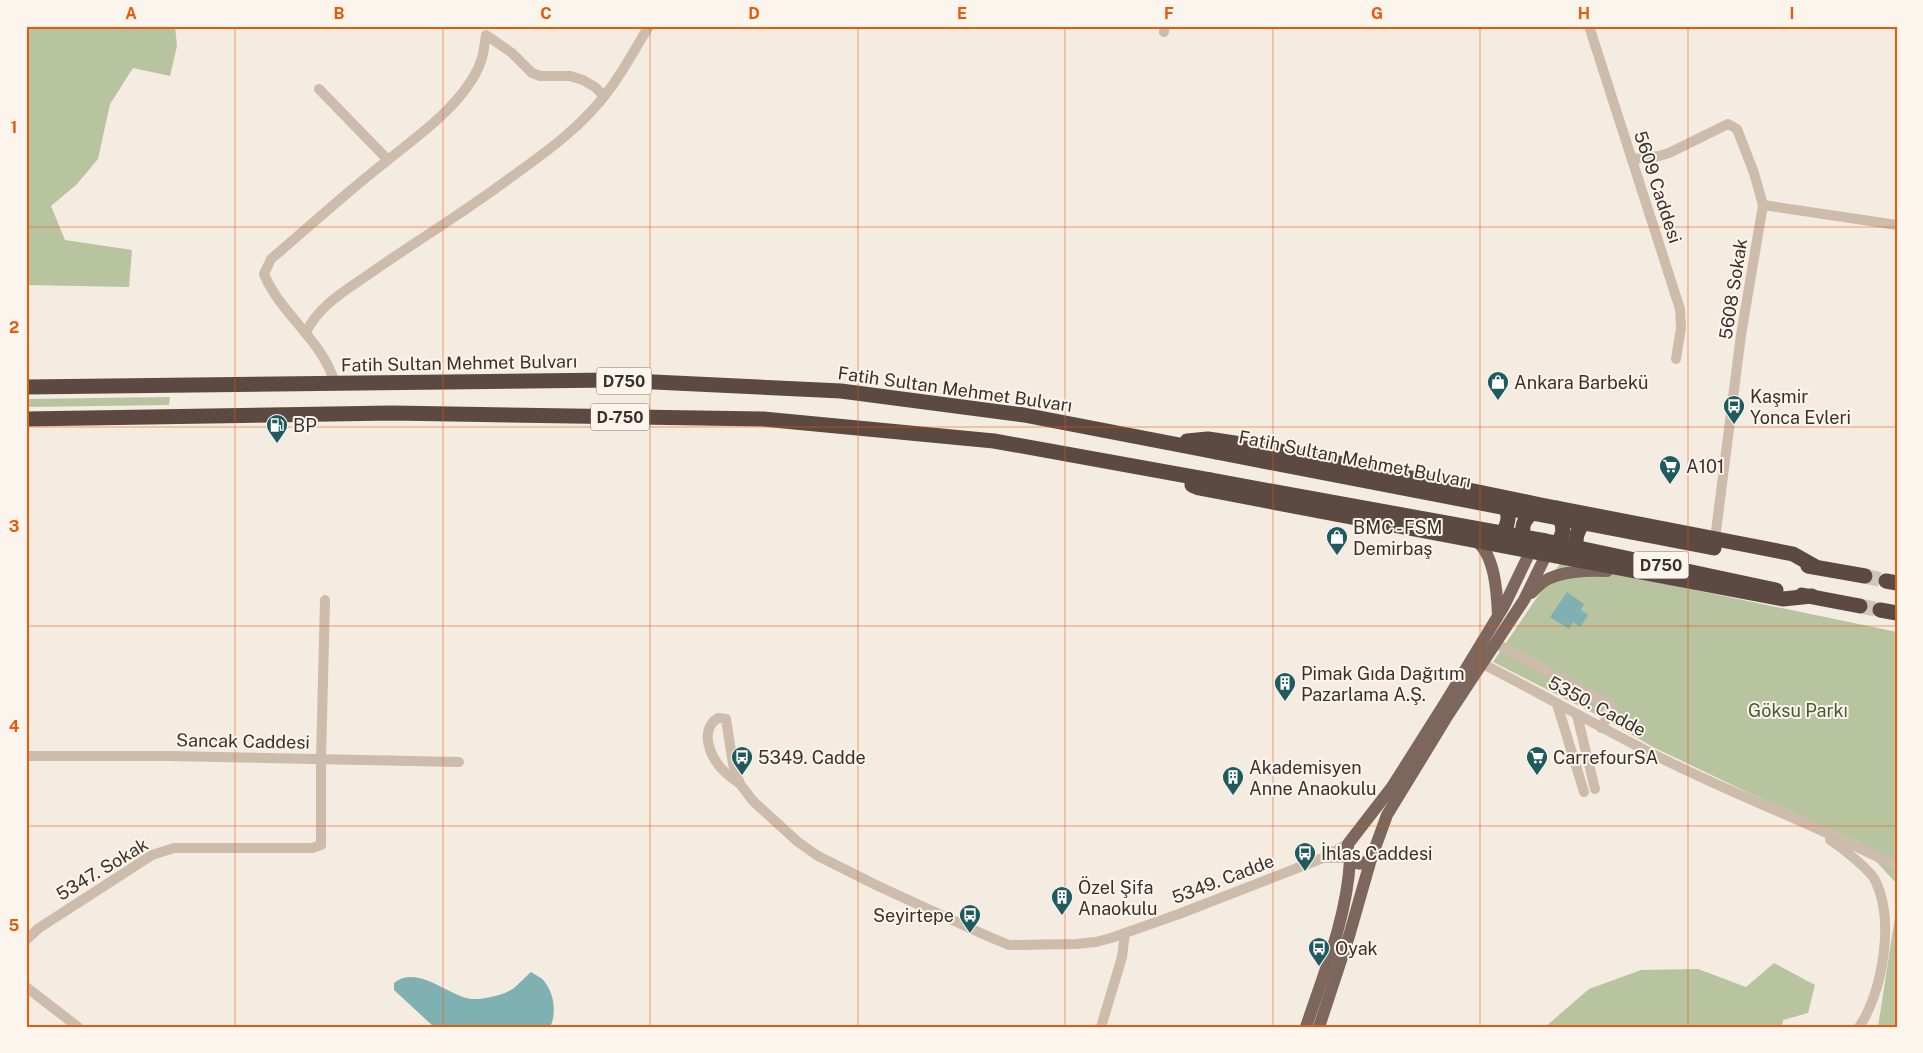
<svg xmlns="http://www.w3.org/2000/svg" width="1923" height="1053" font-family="'Public Sans',sans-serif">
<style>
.green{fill:#b8c4a0}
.water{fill:#7fb0b2}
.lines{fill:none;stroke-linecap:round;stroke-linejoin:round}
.highway-tunnel{stroke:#cfc6bd;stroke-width:15;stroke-dasharray:15 8;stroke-linecap:butt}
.minor{stroke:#cdbbac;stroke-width:10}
.major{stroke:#7d675c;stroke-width:12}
.highway{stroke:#5c4a42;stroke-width:15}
.highway-bridge{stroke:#5c4a42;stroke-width:15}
.grid{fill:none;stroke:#e8590c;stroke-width:1;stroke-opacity:0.55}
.labels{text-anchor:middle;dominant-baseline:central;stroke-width:4;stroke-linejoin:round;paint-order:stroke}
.shield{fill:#fbf5ee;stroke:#756b66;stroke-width:1}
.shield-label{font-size:16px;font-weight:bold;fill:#3b302b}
.street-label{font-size:18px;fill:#3b302b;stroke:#fbf5ee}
.poi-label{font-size:18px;fill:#3b302b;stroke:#fbf5ee;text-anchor:start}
.park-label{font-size:18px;fill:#4a5a2e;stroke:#fbf5ee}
.neatline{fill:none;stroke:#e8590c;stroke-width:2}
.grid-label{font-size:16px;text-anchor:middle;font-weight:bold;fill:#e8590c}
</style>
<rect width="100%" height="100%" fill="#f4ebe1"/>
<g class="green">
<polygon points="26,26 175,26 177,46 170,76 133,68 110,104 98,159 76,185 51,206 65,240 132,250 129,287 26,285"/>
<polygon points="170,397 169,405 26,407 26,399"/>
<polygon points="1561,562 1897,632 1897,884 1858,842 1751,794 1653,747 1599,716 1493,662"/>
<polygon points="1897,904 1897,1027 1878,1027"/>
<polygon points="1774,963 1815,985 1808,1013 1783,1020 1782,1027 1545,1027 1589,989 1641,970 1698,969 1746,987"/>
</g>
<g class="water">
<polygon points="1567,592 1584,604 1581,610 1588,615 1580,627 1573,622 1569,629 1550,617"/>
<path d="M531,972C535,975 541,977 544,981C554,993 557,1013 550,1027H434L394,990V983C419,963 452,1000 474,999C486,999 504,995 514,988C520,983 525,977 531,972Z"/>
</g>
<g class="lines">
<g class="highway-tunnel">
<polyline points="1865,576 1886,581"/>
<polyline points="1860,606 1880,610"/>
</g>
<g class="minor">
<polyline points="1589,26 1680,309 1681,328 1676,359"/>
<polyline points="1164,32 1165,26"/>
<polyline points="319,89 388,160"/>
<polyline points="1632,159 1659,156 1669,153 1728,124 1737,129 1754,173 1763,205 1741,335 1715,539"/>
<polyline points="1763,205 1897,225"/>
<path d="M306,332C321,303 347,290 372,272C418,240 466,211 510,178C545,153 583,126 609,90C624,70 636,47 649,26"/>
<path d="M335,383C321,338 281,315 264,274L271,259C310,226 348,191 388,160C419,135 452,112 473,78C482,64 484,51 486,35L512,53L532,73L540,76H570L583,80L595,87L604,96"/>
<polyline points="1495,643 1613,707 1601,728"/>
<path d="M1481,663C1544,695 1605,731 1669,762C1744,799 1823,828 1897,867"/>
<polyline points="1557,704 1584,792"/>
<polyline points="1577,715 1595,789"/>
<polyline points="26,756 169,756 459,762"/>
<path d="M740,784C735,780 728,776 724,771C711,759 698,730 718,718L726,719L733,764L740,784L753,801L798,842L818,856L878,886L985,935L1009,945L1076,944L1096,942L1111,938L1179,914L1323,858H1349"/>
<path d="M1830,840C1840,846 1870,870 1875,880C1895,919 1883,992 1859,1027"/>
<polyline points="1324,857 1348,844"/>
<polyline points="26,940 39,928 152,855 174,848 312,848 321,845 321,759 325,600"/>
<polyline points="26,987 78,1027"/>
<polyline points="1101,1027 1122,957 1125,933"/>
</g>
<g class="major">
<path d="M1475,540C1495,554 1497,592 1498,615"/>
<path d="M1531,593C1535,590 1538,585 1543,582C1558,571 1589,570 1607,571"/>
<path d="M1371,859C1362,865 1354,866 1348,857V844L1392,787L1447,700L1504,606L1531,550"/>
<path d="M1306,1027C1324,973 1347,917 1350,860"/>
<polyline points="1319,1027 1349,936 1371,859 1387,815 1448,715 1524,600 1547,553"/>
</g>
<g class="highway">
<polyline points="26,387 612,380 841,391 1024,415 1216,452"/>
<polyline points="26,419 392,413 763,419 994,441 1210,480"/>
<polyline points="1187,441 1208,439 1261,447 1541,505 1793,554 1816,567"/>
<polyline points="1192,485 1199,488 1783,599 1812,596"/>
<path d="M1493,540C1509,532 1513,513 1501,499"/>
<path d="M1529,547C1517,527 1523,519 1540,506"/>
<path d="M1548,552C1567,536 1565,529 1557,508"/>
<path d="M1582,558C1571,543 1576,524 1593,517"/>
<polyline points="1808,566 1865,576"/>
<polyline points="1886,581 1897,583"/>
<polyline points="1802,595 1860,606"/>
<polyline points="1880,610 1897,613"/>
</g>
<g class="highway-bridge">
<polyline points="1216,452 1714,548"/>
<polyline points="1210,480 1546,541 1776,590"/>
</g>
</g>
<path class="grid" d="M235,26V1027M443,26V1027M650,26V1027M858,26V1027M1065,26V1027M1273,26V1027M1480,26V1027M1688,26V1027M26,227H1897M26,427H1897M26,626H1897M26,826H1897"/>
<defs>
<g id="shop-pin" transform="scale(1.125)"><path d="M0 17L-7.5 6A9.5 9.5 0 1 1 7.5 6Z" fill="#1f5a5e" stroke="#fbf5ee"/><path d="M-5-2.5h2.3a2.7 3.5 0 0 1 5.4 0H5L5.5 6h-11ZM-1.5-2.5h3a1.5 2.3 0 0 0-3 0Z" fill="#fff"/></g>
<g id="bus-pin" transform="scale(1.125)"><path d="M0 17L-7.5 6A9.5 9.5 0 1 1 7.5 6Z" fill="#1f5a5e" stroke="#fbf5ee"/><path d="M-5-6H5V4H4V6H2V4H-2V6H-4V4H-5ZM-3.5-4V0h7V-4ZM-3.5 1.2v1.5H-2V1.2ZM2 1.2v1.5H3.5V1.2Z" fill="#fff"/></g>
<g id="fuel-pin" transform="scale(1.125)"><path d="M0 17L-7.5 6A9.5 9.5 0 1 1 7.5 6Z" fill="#1f5a5e" stroke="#fbf5ee"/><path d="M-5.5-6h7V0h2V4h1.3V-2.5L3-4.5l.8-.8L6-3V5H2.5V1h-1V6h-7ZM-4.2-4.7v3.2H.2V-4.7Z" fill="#fff"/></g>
<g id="supermarket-pin" transform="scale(1.125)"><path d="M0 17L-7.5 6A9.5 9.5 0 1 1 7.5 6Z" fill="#1f5a5e" stroke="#fbf5ee"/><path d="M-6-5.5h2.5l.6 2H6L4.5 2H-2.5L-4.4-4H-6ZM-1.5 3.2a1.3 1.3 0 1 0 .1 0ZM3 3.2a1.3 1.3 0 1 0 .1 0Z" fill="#fff"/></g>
<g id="building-pin" transform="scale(1.125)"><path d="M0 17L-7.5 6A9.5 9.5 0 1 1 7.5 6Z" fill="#1f5a5e" stroke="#fbf5ee"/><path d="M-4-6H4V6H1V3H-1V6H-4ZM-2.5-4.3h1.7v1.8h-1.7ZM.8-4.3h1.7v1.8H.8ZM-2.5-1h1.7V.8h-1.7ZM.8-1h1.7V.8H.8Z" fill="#fff"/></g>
</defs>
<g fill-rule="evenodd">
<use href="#shop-pin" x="1498" y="382"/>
<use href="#bus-pin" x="1734" y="406"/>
<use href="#fuel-pin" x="277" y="425"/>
<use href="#supermarket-pin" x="1670" y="466"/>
<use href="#shop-pin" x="1337" y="537"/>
<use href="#building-pin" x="1285" y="683"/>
<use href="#bus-pin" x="742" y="757"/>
<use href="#supermarket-pin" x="1537" y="757"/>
<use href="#building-pin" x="1233" y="777"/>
<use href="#bus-pin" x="1305" y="853"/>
<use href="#building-pin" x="1062" y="897"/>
<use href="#bus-pin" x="970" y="915"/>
<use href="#bus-pin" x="1319" y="948"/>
</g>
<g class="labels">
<g class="shield">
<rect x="596.5" y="367.5" width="55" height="27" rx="4"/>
<rect x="591" y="403.5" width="58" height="27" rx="4"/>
<rect x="1633.5" y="551.5" width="55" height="27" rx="4"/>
</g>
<g class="shield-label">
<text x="624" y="381">D750</text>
<text x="620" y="417">D-750</text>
<text x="1661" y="565">D750</text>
</g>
<g class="street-label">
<text transform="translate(1658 187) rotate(72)">5609 Caddesi</text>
<text transform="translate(1733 289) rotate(-81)">5608 Sokak</text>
<text transform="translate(459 363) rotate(-1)">Fatih Sultan Mehmet Bulvarı</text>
<text transform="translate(955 389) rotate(8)">Fatih Sultan Mehmet Bulvarı</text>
<text transform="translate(1355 459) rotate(11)">Fatih Sultan Mehmet Bulvarı</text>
<text transform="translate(1597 706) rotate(28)">5350. Cadde</text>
<text transform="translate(243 741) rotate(1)">Sancak Caddesi</text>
<text transform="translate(102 869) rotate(-31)">5347. Sokak</text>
<text transform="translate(1223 879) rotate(-21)">5349. Cadde</text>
</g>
<g class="poi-label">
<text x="1514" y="382">Ankara Barbekü</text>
<text x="1750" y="396">Kaşmir<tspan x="1750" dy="21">Yonca Evleri</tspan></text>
<text x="293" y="425">BP</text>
<text x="1686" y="466">A101</text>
<text x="1353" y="527">BMC - FSM<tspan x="1353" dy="21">Demirbaş</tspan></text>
<text x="1301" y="673">Pimak Gıda Dağıtım<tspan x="1301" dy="21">Pazarlama A.Ş.</tspan></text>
<text x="758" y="757">5349. Cadde</text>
<text x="1553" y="757">CarrefourSA</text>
<text x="1249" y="767">Akademisyen<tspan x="1249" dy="21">Anne Anaokulu</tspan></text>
<text x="1321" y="853">İhlas Caddesi</text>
<text x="1078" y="887">Özel Şifa<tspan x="1078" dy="21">Anaokulu</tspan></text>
<text x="954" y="915" text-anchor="end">Seyirtepe</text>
<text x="1335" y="948">Oyak</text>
</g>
<g class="park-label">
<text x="1798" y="710">Göksu Parkı</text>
</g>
</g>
<rect width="1923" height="1053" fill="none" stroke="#fbf5ee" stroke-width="55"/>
<rect x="28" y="28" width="1868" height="998" class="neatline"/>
<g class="grid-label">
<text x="131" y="19">A</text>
<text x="339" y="19">B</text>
<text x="546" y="19">C</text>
<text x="754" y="19">D</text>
<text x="962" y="19">E</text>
<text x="1169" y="19">F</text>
<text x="1377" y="19">G</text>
<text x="1584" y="19">H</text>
<text x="1792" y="19">I</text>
<text x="14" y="133">1</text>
<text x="14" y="333">2</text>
<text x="14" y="532">3</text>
<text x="14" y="732">4</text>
<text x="14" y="931">5</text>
</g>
</svg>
